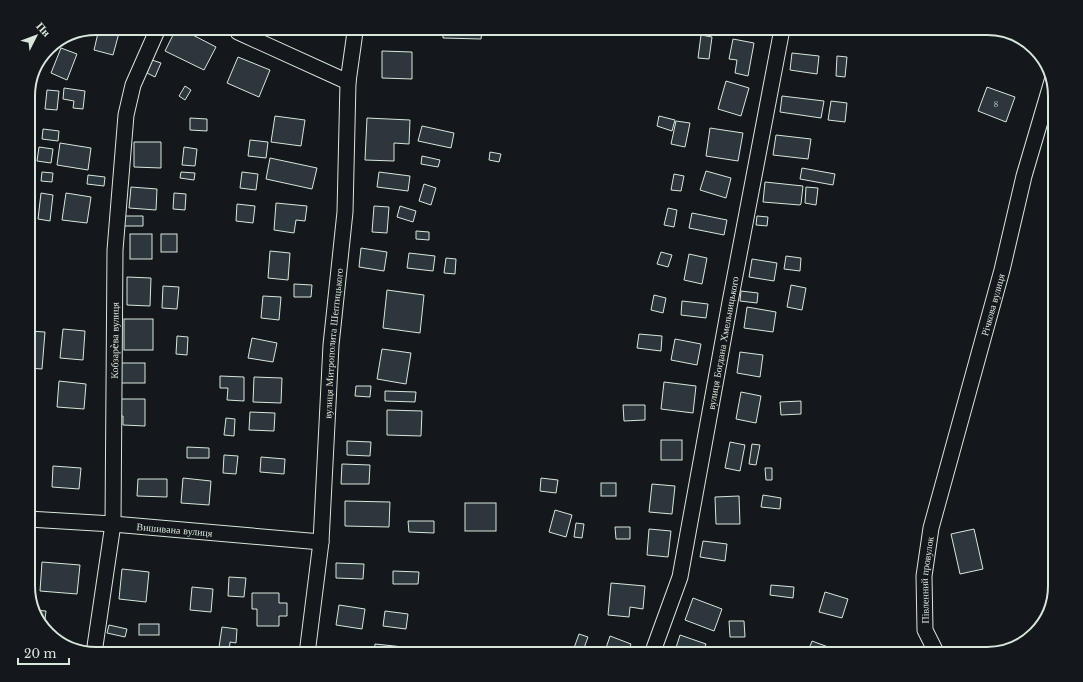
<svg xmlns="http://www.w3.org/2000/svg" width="1083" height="682" font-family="'Libre Baskerville',serif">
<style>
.building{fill:#2c363c;stroke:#d8e6dc}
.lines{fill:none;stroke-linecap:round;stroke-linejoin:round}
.minor-casing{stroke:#d8e6dc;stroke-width:17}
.minor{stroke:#14181c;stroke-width:15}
.labels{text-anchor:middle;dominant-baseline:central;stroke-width:3;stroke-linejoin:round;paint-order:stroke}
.number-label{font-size:8px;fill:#adbab4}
.street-label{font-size:10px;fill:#d8e6dc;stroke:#14181c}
.rim{fill:none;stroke:#d8e6dc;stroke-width:2}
</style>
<rect width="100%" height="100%" fill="#14181c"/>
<g class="building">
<polygon points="443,31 482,31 481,39 443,38"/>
<polygon points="187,32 216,47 204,70 165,51 174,33"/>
<polygon points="98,33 119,33 113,55 94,50"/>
<polygon points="701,35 712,37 709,59 698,58"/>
<polygon points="733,39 754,43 748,76 735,73 737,60 729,59"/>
<polygon points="61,48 77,54 67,80 51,73"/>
<polygon points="382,51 412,52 412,79 382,78"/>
<polygon points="792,53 819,56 817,74 790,70"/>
<polygon points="837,56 847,57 845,77 836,76"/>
<polygon points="238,57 270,70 259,97 227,83"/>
<polygon points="152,60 161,63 155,77 147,73"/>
<polygon points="726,81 749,88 741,116 718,109"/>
<polygon points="185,86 191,90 185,100 179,96"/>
<polygon points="987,87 1015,97 1006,122 978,111"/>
<polygon points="64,88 85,91 83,109 73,108 74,101 63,99"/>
<polygon points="47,90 59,91 57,110 45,109"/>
<polygon points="782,96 824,101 821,118 780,112"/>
<polygon points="831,101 847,103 845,122 828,120"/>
<polygon points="275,116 305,120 301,146 271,142"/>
<polygon points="659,116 675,120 672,131 657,126"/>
<polygon points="190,118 207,119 207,131 190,130"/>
<polygon points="367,118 410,120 409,144 394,143 394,161 365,160"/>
<polygon points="676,121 690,123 685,147 671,144"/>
<polygon points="422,126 454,133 451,148 418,141"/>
<polygon points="710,128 743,133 738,161 706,156"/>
<polygon points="43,129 59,131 58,141 42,139"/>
<polygon points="776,135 811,139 808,159 773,155"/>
<polygon points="250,140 268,142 266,158 248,156"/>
<polygon points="134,142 161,142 161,168 134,167"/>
<polygon points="60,143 91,148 88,170 57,165"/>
<polygon points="39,147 53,149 51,163 37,161"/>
<polygon points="184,147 197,149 195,166 182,165"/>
<polygon points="490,152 501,154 499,162 489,160"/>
<polygon points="422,156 440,160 438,167 421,164"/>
<polygon points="270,158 317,168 312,189 266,179"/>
<polygon points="802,168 835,174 833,185 800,179"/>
<polygon points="706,171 731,178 726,198 700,190"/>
<polygon points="42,172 53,173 52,182 41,181"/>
<polygon points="181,172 195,173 194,180 180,178"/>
<polygon points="242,172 258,174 256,190 240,188"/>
<polygon points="379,172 410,176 408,191 377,187"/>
<polygon points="674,174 684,176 681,191 671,190"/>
<polygon points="88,175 105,177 104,186 87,184"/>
<polygon points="765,182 803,186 801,204 800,205 763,202"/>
<polygon points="424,184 436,188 431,205 419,201"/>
<polygon points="131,187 157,189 156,210 129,208"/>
<polygon points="806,187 818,188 816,205 805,203"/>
<polygon points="41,193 53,195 50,221 38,219"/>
<polygon points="66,193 91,197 87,223 62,220"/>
<polygon points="174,193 186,194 185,210 173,209"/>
<polygon points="276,203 307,206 305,221 296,220 294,233 274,230"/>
<polygon points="237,204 255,206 253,223 236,221"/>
<polygon points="374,206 389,207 387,233 372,232"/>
<polygon points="400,206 416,211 413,222 397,217"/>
<polygon points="668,208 677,210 674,227 664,225"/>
<polygon points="692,213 727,220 724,235 689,228"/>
<polygon points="124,216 143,216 143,226 123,226"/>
<polygon points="757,216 768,217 767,226 756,225"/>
<polygon points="416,231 429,232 429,240 416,239"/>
<rect x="130" y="234" width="22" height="25"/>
<rect x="161" y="234" width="16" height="18"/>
<polygon points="361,248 387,252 384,271 359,267"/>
<polygon points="270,251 290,253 288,280 268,278"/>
<polygon points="661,252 672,255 668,267 657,264"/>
<polygon points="409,253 435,256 433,271 407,268"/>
<polygon points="689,254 707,258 702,284 684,280"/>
<polygon points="786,256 801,258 800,271 784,269"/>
<polygon points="446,258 456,259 455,274 444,273"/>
<polygon points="752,259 777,263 774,281 749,277"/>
<polygon points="127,277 151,278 150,306 127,305"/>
<polygon points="294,284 312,285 311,297 294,297"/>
<polygon points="791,285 806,288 802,310 787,307"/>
<polygon points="163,286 179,287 177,309 162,308"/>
<polygon points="387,290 424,295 420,333 383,328"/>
<polygon points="741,291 758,293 757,303 740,301"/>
<polygon points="654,295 666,298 663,313 651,310"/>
<polygon points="263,296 281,297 279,320 261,318"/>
<polygon points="682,301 708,304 706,318 681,315"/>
<polygon points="747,307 776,312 773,332 744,328"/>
<rect x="124" y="319" width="29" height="31"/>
<polygon points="63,329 85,331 83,360 60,358"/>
<polygon points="29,331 45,332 42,369 28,368"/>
<polygon points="639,334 662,336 661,351 637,348"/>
<polygon points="177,336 188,337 187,355 176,354"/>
<polygon points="252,338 277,343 273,362 248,358"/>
<polygon points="675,339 701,344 697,365 671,360"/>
<polygon points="382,349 411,353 406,384 377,379"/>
<polygon points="740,352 763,355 760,377 737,373"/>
<rect x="121" y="363" width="24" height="20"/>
<polygon points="220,376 244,377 244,401 227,400 228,388 220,388"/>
<polygon points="254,377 282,378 281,403 253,402"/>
<polygon points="59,381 86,384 84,409 57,407"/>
<polygon points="664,382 696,386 693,413 661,409"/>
<polygon points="356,386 371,386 370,397 355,396"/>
<polygon points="385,391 416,392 415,402 385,401"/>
<polygon points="741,392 761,396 756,423 736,419"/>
<polygon points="117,399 145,399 145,426 123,425 123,416 117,416"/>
<polygon points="801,401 801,414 781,415 780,402"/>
<polygon points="623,405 645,405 645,420 624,421"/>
<polygon points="387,410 422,411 421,436 387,435"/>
<polygon points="250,412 275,413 274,431 249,430"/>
<polygon points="226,418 235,419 234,436 224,435"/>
<rect x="661" y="440" width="21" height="20"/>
<polygon points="347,441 371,442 370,456 347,455"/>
<polygon points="730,442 745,445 740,471 725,468"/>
<polygon points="752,444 760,445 756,465 749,464"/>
<polygon points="187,447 209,448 209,458 187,458"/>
<polygon points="224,455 238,456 236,474 223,473"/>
<polygon points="261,457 285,459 284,474 260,472"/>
<polygon points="342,464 370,465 369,484 341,484"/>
<polygon points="53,466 81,468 79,489 52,487"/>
<polygon points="765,468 772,468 772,480 766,480"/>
<polygon points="183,478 211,481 209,505 181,503"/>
<polygon points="541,478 558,480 556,493 540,491"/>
<polygon points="138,479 167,479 167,497 137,496"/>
<rect x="601" y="483" width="15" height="13"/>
<polygon points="652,484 675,486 672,514 649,512"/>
<polygon points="763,495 781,498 780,509 761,507"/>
<polygon points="739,496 740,524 716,524 715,497"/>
<polygon points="345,501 390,502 389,527 345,526"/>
<rect x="465" y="503" width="31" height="28"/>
<polygon points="555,510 572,515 566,537 549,532"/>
<polygon points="408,521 434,521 434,533 409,532"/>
<polygon points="576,523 584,524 582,538 574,537"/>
<polygon points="615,527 630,527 630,539 616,539"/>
<polygon points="649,529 671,531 668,557 647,555"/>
<polygon points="974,529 983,569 960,574 951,534"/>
<polygon points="703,541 727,544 725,561 700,557"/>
<polygon points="42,562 80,565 77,594 40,591"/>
<polygon points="336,563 364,564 363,579 336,578"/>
<polygon points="122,569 149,572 146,602 119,599"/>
<polygon points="393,571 419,572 418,584 393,584"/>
<polygon points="229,577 246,578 244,597 228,596"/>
<polygon points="611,583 645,586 643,609 630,607 629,617 608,615"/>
<polygon points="771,585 794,587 793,598 770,595"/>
<polygon points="192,587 213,589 211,612 190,610"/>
<polygon points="825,592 848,599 842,618 819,612"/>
<polygon points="252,593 279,593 279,603 287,603 287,616 279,616 279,626 257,626 257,609 252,609"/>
<polygon points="693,598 722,609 714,631 685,620"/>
<polygon points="339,605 365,609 362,629 336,625"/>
<polygon points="34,610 46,611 44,627 37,620"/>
<polygon points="385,611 408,614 406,629 383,626"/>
<polygon points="729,621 744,621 745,637 730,637"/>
<rect x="139" y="624" width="20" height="11"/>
<polygon points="109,625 127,629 125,637 107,633"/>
<polygon points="222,627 237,629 236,643 230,642 229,654 218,654"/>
<polygon points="579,634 588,637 583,651 574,648"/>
<polygon points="680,635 706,644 702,654 674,654"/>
<polygon points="610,636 631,644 627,654 604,654"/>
<polygon points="812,641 839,651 838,654 807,654"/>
<polygon points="375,644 413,648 413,654 374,654"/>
</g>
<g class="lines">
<g class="minor-casing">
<g id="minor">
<polyline points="238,32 348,82"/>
<path id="s1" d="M28,519L113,524L321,542"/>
<path id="s2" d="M94,653L113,524L115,250L126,115L133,85L156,33"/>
<path id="s3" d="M307,654L321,542L331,345L345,212L348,82L355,32"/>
<path id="s4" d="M652,654L680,577L730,302L782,29"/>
<path id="s5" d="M937,654L925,630L924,576L931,528L1002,270L1024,176L1052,81"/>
</g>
</g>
<use href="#minor" class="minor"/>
</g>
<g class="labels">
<g class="number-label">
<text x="996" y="104">8</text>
</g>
<g class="street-label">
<text stroke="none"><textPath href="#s5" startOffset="361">Річкова вулиця</textPath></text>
<text stroke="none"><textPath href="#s2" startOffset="314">Кобзарèва вулиця</textPath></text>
<text stroke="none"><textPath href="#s3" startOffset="312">вулиця Митрополита Шептицького</textPath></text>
<text stroke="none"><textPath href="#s4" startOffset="320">вулиця Богдана Хмельницького</textPath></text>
<text stroke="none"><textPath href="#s1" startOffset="147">Вишивана вулиця</textPath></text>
<text stroke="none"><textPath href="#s5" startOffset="77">Півленний провулок</textPath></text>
</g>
</g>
<path d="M0 0H1083V682H0ZM96 35H987A61 61 0 0 1 1048 96V586A61 61 0 0 1 987 647H96A61 61 0 0 1 35 586V96A61 61 0 0 1 96 35Z" fill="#14181c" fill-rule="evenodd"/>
<path class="rim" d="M96 35H987A61 61 0 0 1 1048 96V586A61 61 0 0 1 987 647H96A61 61 0 0 1 35 586V96A61 61 0 0 1 96 35Z"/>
<g transform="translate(36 36) rotate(48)" stroke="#14181c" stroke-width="3" paint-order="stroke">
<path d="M0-3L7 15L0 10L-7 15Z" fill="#d8e6dc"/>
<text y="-6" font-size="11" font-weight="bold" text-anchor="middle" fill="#d8e6dc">Пн</text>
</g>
<path d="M18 658v6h51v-6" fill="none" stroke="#d8e6dc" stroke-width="2"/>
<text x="24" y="658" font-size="12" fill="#d8e6dc" stroke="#14181c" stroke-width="3" paint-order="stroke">20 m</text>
</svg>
